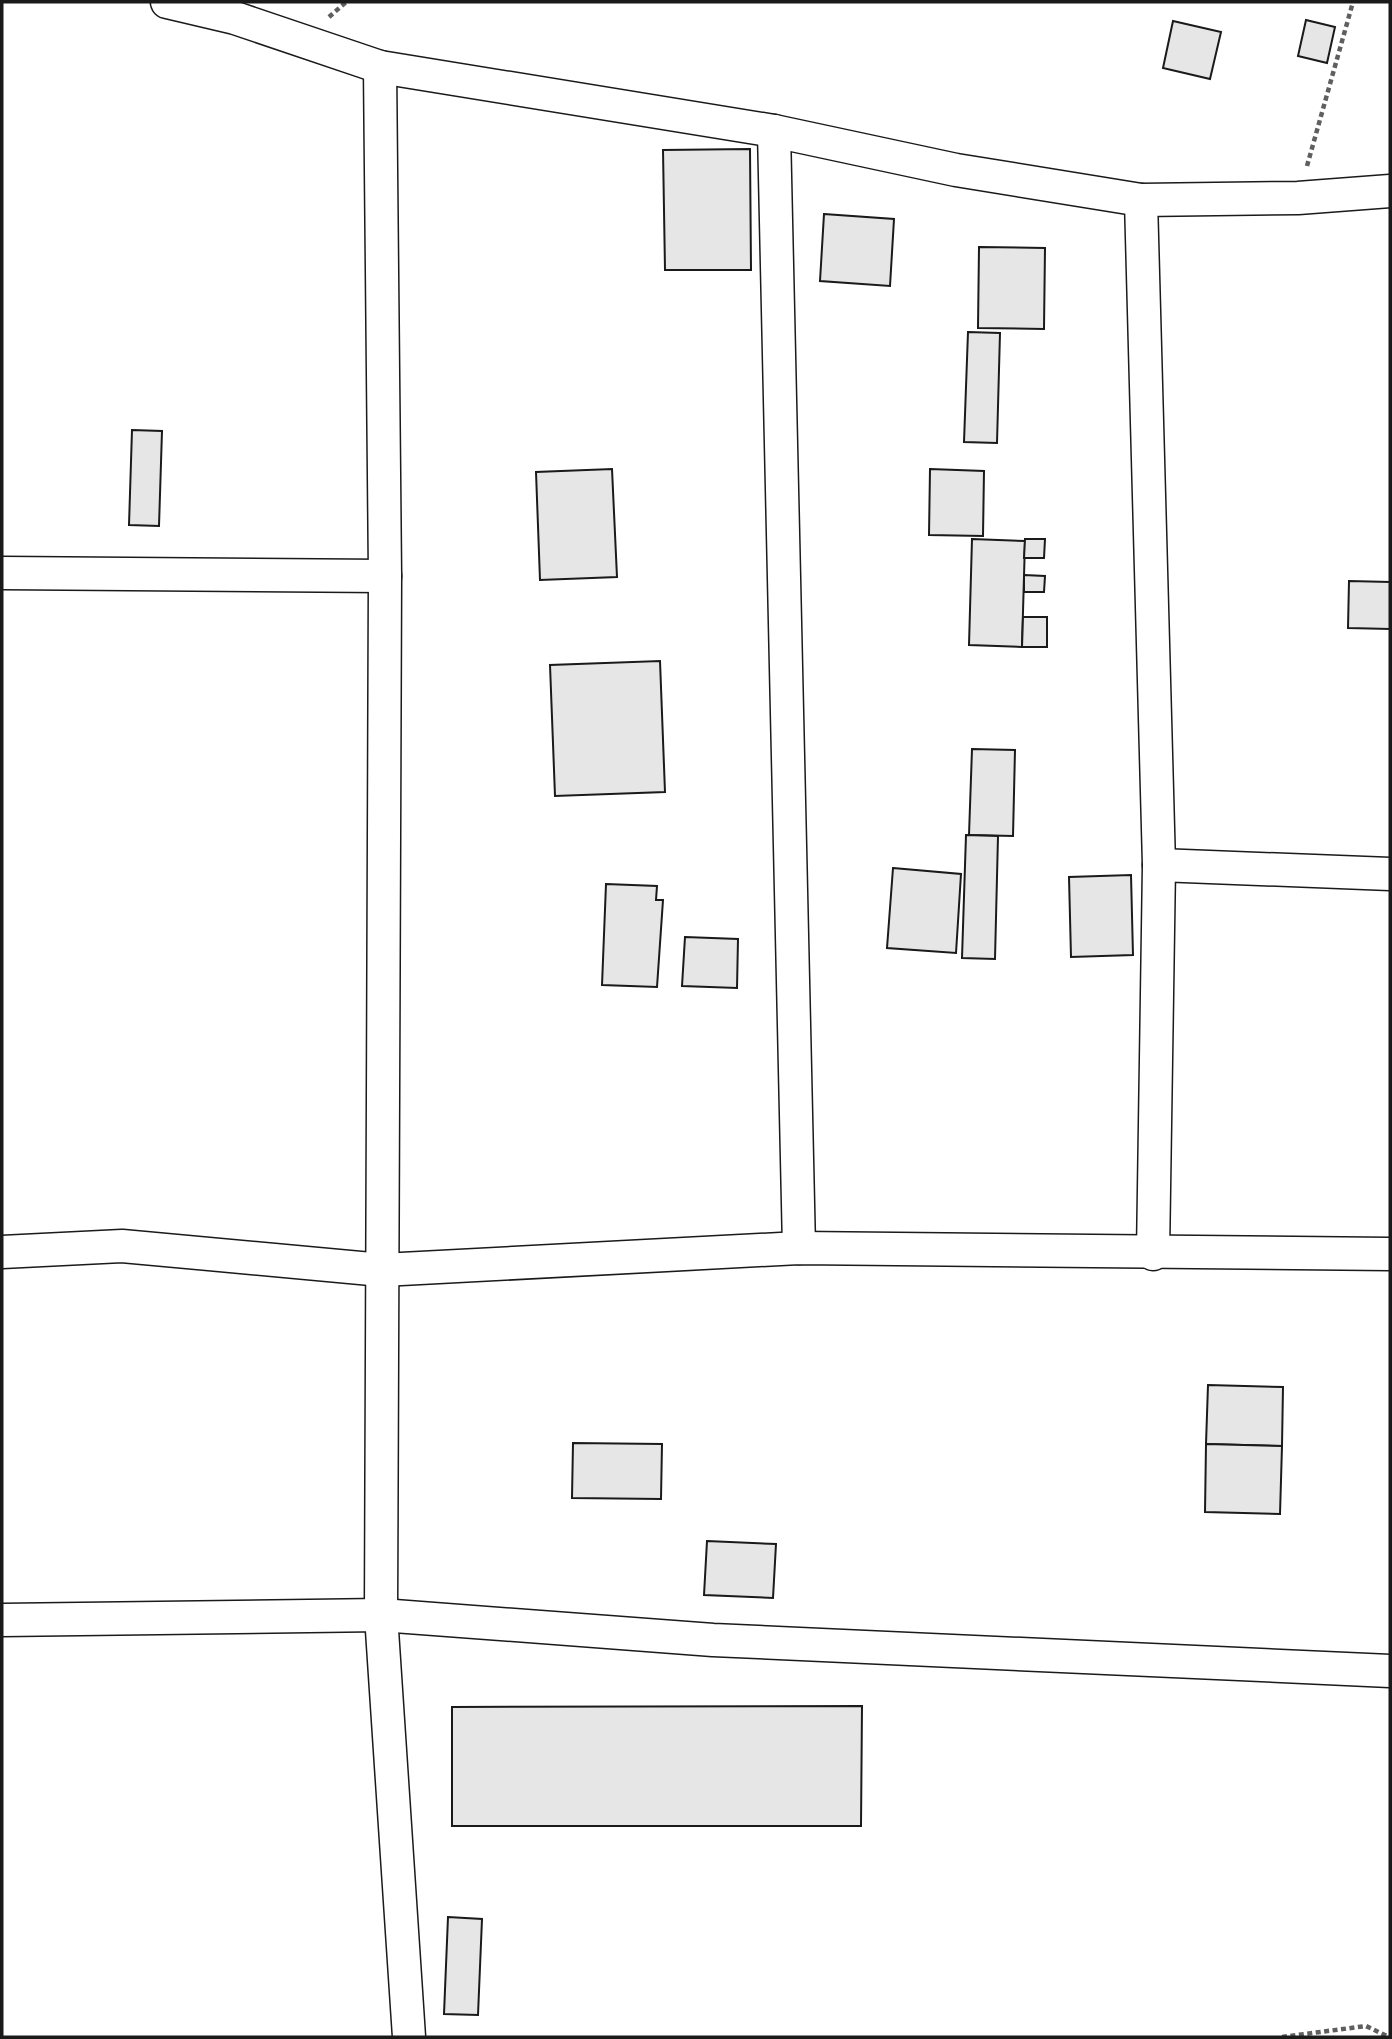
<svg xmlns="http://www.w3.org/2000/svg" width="1392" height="2039" font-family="Montserrat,sans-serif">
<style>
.building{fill:#e6e6e6;stroke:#1a1a1a;stroke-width:2}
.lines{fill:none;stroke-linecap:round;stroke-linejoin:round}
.minor-casing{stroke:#1a1a1a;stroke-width:35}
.path{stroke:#5f5f5f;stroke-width:4.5;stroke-dasharray:5 3.5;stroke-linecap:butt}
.minor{stroke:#fff;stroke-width:32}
</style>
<rect width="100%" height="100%" fill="#fff"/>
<g class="building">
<polygon points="1306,20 1335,27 1327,63 1298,56"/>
<polygon points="1173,21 1221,32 1210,79 1163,68"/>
<polygon points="750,149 751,270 665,270 663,150"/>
<polygon points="824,214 894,219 890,286 820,281"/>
<polygon points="979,247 1045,248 1044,329 978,328"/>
<polygon points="968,332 1000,333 997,443 964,442"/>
<polygon points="132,430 162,431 159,526 129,525"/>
<polygon points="612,469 617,577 540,580 536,472"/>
<polygon points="930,469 984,471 983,536 929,535"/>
<polygon points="972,539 1025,541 1022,647 969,645"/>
<polygon points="1025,539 1045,539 1044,558 1024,558"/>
<polygon points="1024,575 1045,576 1044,592 1024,592"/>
<polygon points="1349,581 1390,582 1390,629 1348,628"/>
<polygon points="1023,617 1047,617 1047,647 1022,647"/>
<polygon points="660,661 665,792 555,796 550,665"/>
<polygon points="972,749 1015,750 1013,836 969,835"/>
<polygon points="966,835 998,836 995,959 962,958"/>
<polygon points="893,868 961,874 956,953 887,948"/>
<polygon points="1131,875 1133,955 1071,957 1069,877"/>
<polygon points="606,884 657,886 656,900 663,900 657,987 602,985"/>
<polygon points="685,937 738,939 737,988 682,986"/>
<polygon points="1208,1385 1283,1387 1282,1446 1206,1444"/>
<polygon points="573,1443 662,1444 661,1499 572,1498"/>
<polygon points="1206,1444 1282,1446 1280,1514 1205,1512"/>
<polygon points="707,1541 776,1544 773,1598 704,1595"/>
<polygon points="862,1706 861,1826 452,1826 452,1707"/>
<polygon points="448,1917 482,1919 478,2015 444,2014"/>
</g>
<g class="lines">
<g class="minor-casing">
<g id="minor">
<polyline points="167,2 235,18 380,67 774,131 956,170 1141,200 1298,198 1390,191"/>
<polyline points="380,67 385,576 381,1615 409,2037"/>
<polyline points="774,131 799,1248"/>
<polyline points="1141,200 1159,865 1153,1254"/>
<polyline points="2,573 385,576"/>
<polyline points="1159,865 1390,874"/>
<polyline points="2,1252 122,1246 382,1270 799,1248 1390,1254"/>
<polyline points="2,1620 381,1615 713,1640 1390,1671"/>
</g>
</g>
<g class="path">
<polyline points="329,17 346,2"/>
<polyline points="1307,166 1353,2"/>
<polyline points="1282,2037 1366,2026 1389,2037"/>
</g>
<use href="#minor" class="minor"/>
</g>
<rect width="1392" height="2039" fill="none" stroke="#1a1a1a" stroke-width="7"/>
</svg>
